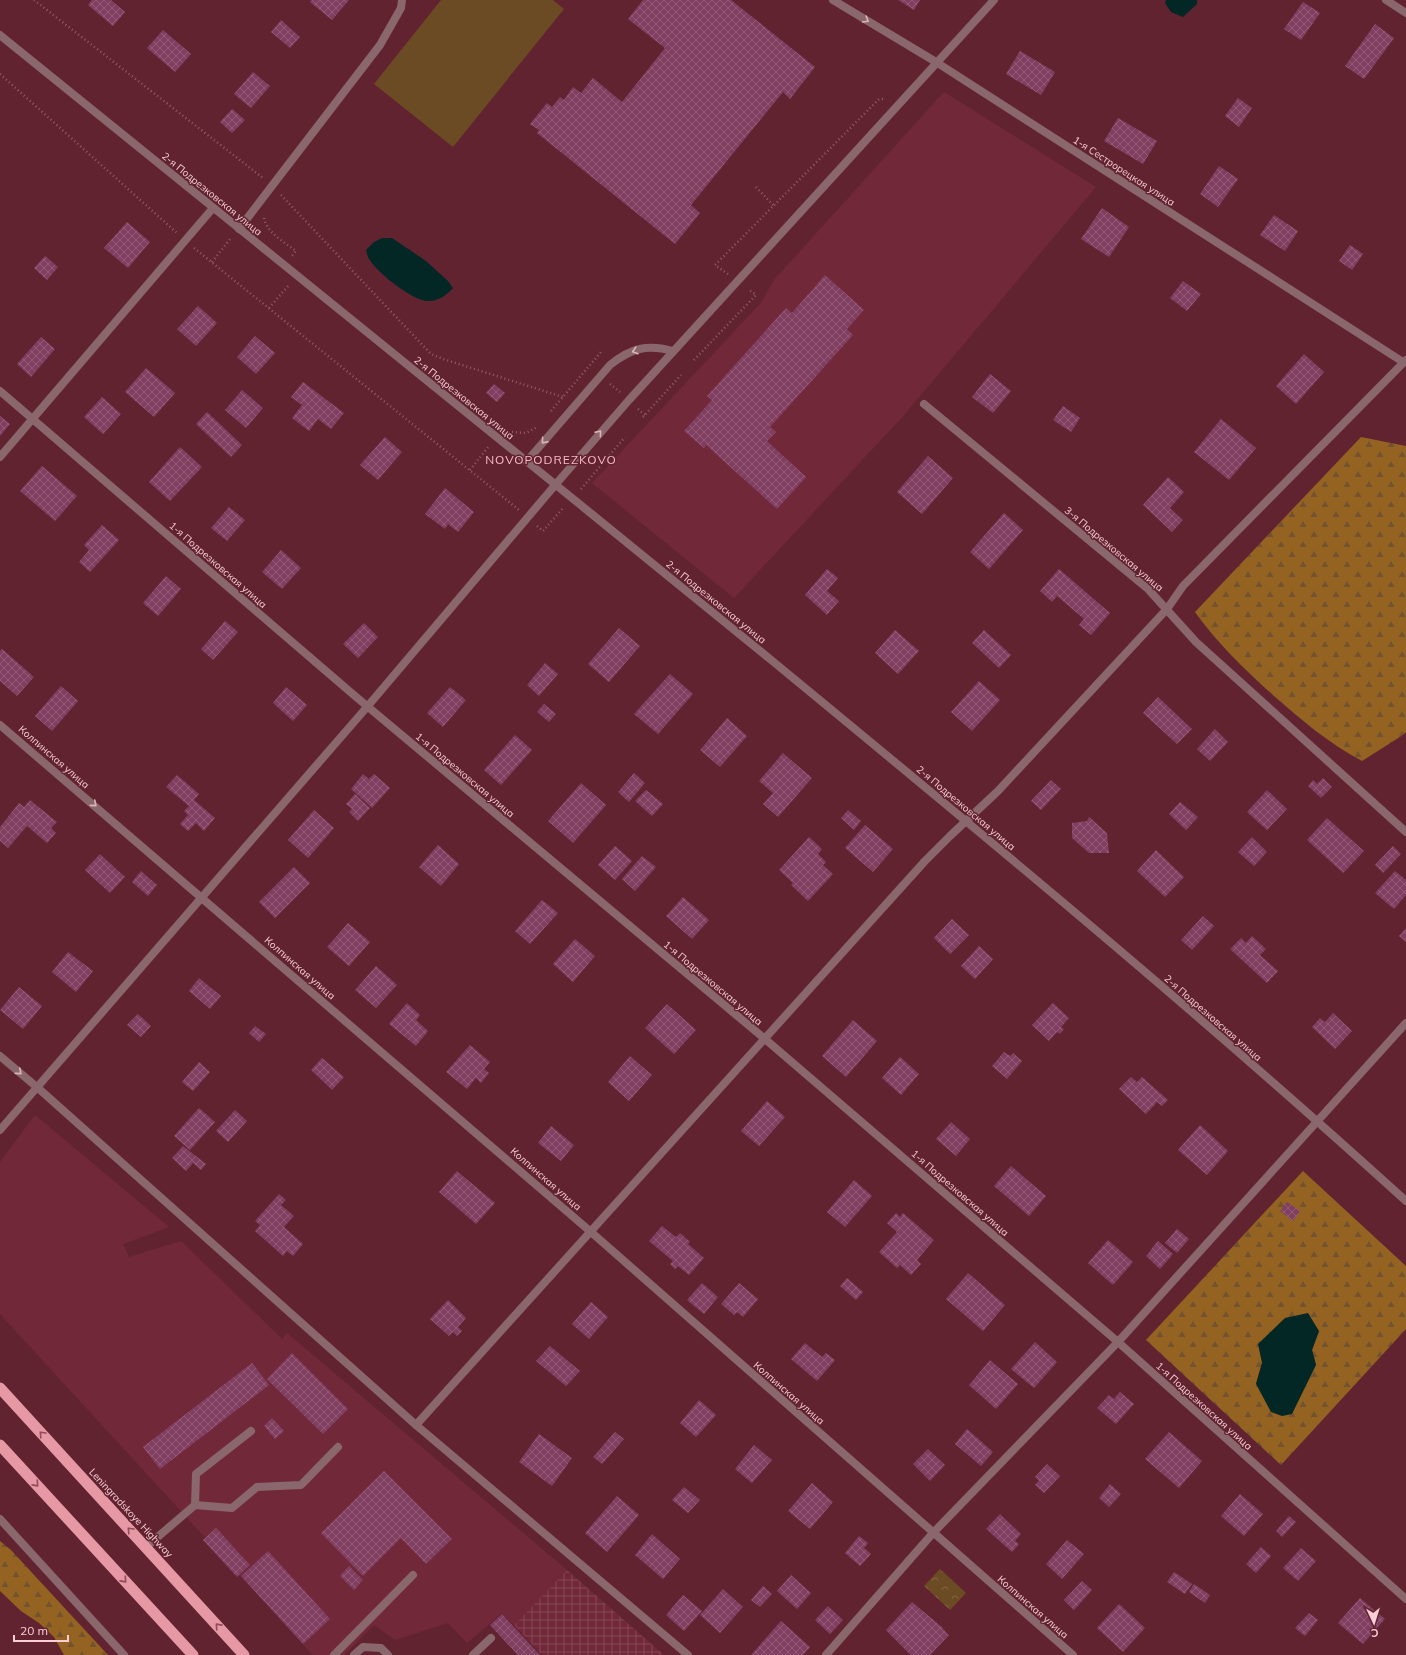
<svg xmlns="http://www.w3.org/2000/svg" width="1406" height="1655" font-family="Mulish,sans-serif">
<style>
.built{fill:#71293a}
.industrial{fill:url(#industrial-grid)}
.forest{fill:url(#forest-firs);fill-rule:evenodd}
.park{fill:url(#park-crowns)}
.garden{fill:#6b4b24}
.water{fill:#022725}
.building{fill:url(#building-cross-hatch)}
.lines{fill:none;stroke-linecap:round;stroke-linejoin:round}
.path{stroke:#935c67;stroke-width:2.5;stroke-dasharray:1 3;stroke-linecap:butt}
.service{stroke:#8a676c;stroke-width:8}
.minor{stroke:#8a676c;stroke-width:8}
.tertiary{stroke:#8a676c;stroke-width:8}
.trunk{stroke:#e698a5;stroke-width:11}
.oneway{stroke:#dcb5ba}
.oneway2{stroke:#904c5a}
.labels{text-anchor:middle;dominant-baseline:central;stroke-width:3;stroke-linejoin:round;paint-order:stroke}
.street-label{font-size:10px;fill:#f7cfd4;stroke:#622331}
.quarter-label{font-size:12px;letter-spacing:1px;fill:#fabbc4;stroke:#622331}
</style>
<defs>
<pattern id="industrial-grid" width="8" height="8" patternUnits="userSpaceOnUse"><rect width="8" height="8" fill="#71293a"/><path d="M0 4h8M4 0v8" fill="none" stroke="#864756"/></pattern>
<pattern id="forest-firs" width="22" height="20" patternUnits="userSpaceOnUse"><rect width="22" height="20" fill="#946221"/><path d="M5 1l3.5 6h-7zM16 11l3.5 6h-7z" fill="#73522f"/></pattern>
<pattern id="park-crowns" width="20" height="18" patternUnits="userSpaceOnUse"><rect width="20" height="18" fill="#6b4b24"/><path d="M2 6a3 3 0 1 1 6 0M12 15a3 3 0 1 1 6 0" fill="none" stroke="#816443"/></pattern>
<pattern id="building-cross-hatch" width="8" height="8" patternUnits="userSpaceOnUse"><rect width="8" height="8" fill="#803e61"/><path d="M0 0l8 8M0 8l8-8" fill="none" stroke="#935977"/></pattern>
</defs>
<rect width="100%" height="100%" fill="#622331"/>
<g class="built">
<polygon points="944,92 1096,187 904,415 734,598 592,483 760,304 774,280"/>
<polygon points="35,1115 169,1227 123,1244 129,1257 181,1241 282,1339 287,1333 567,1570 514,1625 502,1613 467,1643 448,1623 395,1640 374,1625 344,1655 313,1655 0,1314 0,1162"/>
</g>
<polygon class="industrial" points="567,1570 664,1655 542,1655 514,1625"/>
<g class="forest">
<path d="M1361,437L1406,446V732L1403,735L1362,761C1328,743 1303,721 1274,696C1245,670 1218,644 1195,612Z"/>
<path d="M1303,1171L1406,1266V1329L1281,1465L1146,1340ZM1319,1331L1312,1350L1316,1365L1256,1384L1262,1363Z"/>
<polygon points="0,1541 11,1550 108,1655 64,1655 54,1637 39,1623 21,1611 0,1591"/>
</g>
<polygon class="park" points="940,1569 966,1593 950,1610 924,1586"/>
<polygon class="garden" points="441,0 553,0 564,9 453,147 374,84"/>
<g class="water">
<polygon points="1166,0 1197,0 1197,4 1183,17 1171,12 1165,3"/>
<path d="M382,238H392L426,261L448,281L453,288C447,295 438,301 429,301C413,302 377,272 369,259C367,256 367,252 366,250L374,242Z"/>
<polygon points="1308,1313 1319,1331 1312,1350 1316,1365 1292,1414 1282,1416 1271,1412 1256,1384 1262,1363 1258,1344 1285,1318"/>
</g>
<g class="building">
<polygon points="92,0 111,0 125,12 113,26 88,5"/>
<polygon points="312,0 349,0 332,20 310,2"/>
<polygon points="643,0 731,0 815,67 790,99 783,92 691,205 700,213 675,244 537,133 539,130 530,124 547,103 552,107 560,97 564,100 573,87 581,93 593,78 622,102 665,48 628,19"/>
<polygon points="898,0 920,0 914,10"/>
<polygon points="1303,2 1320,13 1301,40 1284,29"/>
<polygon points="281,20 300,37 290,48 271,32"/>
<polygon points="1375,24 1394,38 1364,79 1345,66"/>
<polygon points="163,30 191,54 175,72 147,48"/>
<polygon points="1020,51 1055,72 1041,95 1006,74"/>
<polygon points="253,72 270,86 251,108 234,94"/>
<polygon points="1238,98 1252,108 1239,127 1225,116"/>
<polygon points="232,109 245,120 232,133 220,122"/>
<polygon points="1118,118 1157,141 1143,164 1104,141"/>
<polygon points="1219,166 1238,179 1218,207 1200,194"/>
<polygon points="1102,208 1129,227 1109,257 1081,239"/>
<polygon points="1274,215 1298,231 1285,251 1260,235"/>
<polygon points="127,222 150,242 128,268 104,248"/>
<polygon points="1350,245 1363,254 1352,270 1339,261"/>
<polygon points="45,256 58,267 47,280 34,268"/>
<polygon points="825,275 864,310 847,329 853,335 770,427 776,432 767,441 806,477 777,509 706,445 704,448 684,431 712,400 707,396 786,308 792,313"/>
<polygon points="1183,281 1201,294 1187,311 1170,298"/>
<polygon points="198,306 217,323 196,346 177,329"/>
<polygon points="255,336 275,353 256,374 237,357"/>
<polygon points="41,337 55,349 31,377 17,364"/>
<polygon points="1304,354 1324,372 1296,404 1276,386"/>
<polygon points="146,368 175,393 154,417 125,392"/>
<polygon points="990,374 1011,391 993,413 972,397"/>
<polygon points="303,382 344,413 331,429 318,419 309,431 292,418 302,405 291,397"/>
<polygon points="494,384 505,393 497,402 486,393"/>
<polygon points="242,390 263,408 246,428 225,410"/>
<polygon points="102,397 121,414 103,434 84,417"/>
<polygon points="1063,406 1080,418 1071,432 1053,420"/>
<polygon points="207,412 242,445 231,457 196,424"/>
<polygon points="0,416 10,424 0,436"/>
<polygon points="1221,419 1256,448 1229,480 1194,452"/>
<polygon points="385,437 402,452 378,480 360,465"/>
<polygon points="180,447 202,467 170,501 149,482"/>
<polygon points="928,456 953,478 922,514 897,492"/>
<polygon points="42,466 77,496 55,521 20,491"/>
<polygon points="1168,477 1184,492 1170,508 1183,520 1172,532 1143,505"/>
<polygon points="445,488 474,512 458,532 448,524 445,529 425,514"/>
<polygon points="229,507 245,520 227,541 211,528"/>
<polygon points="1004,513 1023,530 989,569 970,552"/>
<polygon points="102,525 119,540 90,572 79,562 89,550 84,545"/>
<polygon points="281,550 301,568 282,589 262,572"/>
<polygon points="827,569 838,578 827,591 839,601 827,615 805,595"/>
<polygon points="1059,569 1110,613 1091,635 1079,625 1084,619 1057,596 1052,602 1040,591"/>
<polygon points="166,576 181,589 158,616 143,603"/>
<polygon points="225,621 238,632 213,660 201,649"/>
<polygon points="364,623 378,637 358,658 343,644"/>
<polygon points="619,628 640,646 609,682 588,664"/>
<polygon points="895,630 919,651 898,674 875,653"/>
<polygon points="984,630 1011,655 999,668 972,643"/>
<polygon points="2,649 34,677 17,696 0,681 0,651"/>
<polygon points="545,663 558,674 539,696 527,685"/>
<polygon points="670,674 693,694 658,734 634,714"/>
<polygon points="979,681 1000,700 972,731 951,712"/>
<polygon points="61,686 78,701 52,731 35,716"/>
<polygon points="286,687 307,705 293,721 273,703"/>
<polygon points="450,687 466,700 443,727 427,713"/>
<polygon points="1158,697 1192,729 1177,744 1143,713"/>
<polygon points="544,704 556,714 549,722 537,712"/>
<polygon points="727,718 747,736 720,767 700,750"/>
<polygon points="1215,729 1228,742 1210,761 1197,749"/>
<polygon points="515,735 532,750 501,785 484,770"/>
<polygon points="783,753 812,778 778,817 763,804 773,793 759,781"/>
<polygon points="634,773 645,783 629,802 618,792"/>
<polygon points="363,774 369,779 374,774 390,788 372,808 351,789"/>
<polygon points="177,775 199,794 194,800 215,818 204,831 196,823 188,831 180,824 188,815 184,811 189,806 166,787"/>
<polygon points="1323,778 1332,787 1321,798 1308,786 1313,780 1317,784"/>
<polygon points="1051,780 1061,789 1041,810 1031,801"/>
<polygon points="581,783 606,805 573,843 548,821"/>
<polygon points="646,790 663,804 652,816 635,801"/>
<polygon points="1267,790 1287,809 1267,830 1247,812"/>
<polygon points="355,794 370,808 358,821 349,812 352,809 346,804"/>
<polygon points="30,800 57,822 51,828 56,833 47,843 27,826 8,848 0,841 0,827 19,803 24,807"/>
<polygon points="1180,802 1198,817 1186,830 1169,814"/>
<polygon points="314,810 334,828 308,858 288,840"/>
<polygon points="848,810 861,821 854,830 841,818"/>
<polygon points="1089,817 1107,833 1109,853 1089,853 1072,838 1072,823 1087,821"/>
<polygon points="1327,818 1364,851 1343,873 1307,840"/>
<polygon points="865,825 893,849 873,872 845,848"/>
<polygon points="809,837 822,849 818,854 826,862 823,865 833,874 808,901 791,885 793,883 779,870"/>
<polygon points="1252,837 1267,852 1254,866 1238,852"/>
<polygon points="438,845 459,864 441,886 419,867"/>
<polygon points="615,846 632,861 615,880 598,865"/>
<polygon points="1393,846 1401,854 1383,873 1375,865"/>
<polygon points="1156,850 1184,877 1165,897 1137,871"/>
<polygon points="100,854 125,877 110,893 85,870"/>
<polygon points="642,856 656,867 635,891 622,879"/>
<polygon points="294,867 310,883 275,918 259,902"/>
<polygon points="141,871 157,885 148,896 132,882"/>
<polygon points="1395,871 1406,880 1406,895 1394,909 1375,893"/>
<polygon points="683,897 709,920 692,939 666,916"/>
<polygon points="542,900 558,913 530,944 515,931"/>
<polygon points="1203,916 1214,926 1192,950 1181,940"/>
<polygon points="952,919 969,935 950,954 934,938"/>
<polygon points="348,923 370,942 349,966 327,947"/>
<polygon points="1406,928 1406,942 1399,936"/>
<polygon points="1252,936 1266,949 1260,955 1278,971 1267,983 1230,949 1241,938 1246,943"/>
<polygon points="575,939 595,956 573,982 553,964"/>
<polygon points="979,946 993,959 975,979 961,966"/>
<polygon points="68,952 93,971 76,992 52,972"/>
<polygon points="376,966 397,985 376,1008 355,990"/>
<polygon points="199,978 221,996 210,1009 189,991"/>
<polygon points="19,987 42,1006 23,1029 0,1010"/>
<polygon points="407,1003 420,1015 416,1020 428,1031 416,1046 389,1024"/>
<polygon points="1053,1003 1069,1018 1061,1027 1064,1029 1060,1034 1057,1032 1049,1041 1032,1025"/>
<polygon points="667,1004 696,1030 674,1054 645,1028"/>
<polygon points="1333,1013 1352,1031 1335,1049 1312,1027 1320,1018 1325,1022"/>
<polygon points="138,1014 151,1026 141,1037 127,1025"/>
<polygon points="853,1020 877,1041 846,1077 822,1056"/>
<polygon points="255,1026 266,1034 259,1042 249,1033"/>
<polygon points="470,1045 490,1062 484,1069 489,1073 481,1083 476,1078 467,1089 446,1072"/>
<polygon points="1004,1052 1010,1056 1013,1053 1022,1061 1007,1079 992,1066"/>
<polygon points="630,1056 652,1075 629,1101 608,1082"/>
<polygon points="900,1057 919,1074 901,1095 882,1078"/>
<polygon points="322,1058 344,1077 332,1090 311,1070"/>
<polygon points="199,1062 210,1072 193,1091 182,1082"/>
<polygon points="1131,1077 1137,1082 1142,1077 1168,1100 1162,1106 1157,1102 1146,1114 1119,1089"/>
<polygon points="767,1101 785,1117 759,1146 741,1131"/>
<polygon points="199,1108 215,1122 190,1150 174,1136"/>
<polygon points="235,1110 247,1121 228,1142 216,1131"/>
<polygon points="951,1122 970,1139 956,1156 936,1139"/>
<polygon points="1200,1125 1228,1151 1207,1175 1178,1150"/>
<polygon points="551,1126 574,1145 561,1161 538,1143"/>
<polygon points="183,1146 206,1164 201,1170 193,1163 186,1171 172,1158"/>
<polygon points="1011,1166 1046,1196 1029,1216 994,1186"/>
<polygon points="457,1171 495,1203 476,1224 439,1192"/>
<polygon points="854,1180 872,1196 845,1227 827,1212"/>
<polygon points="279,1194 286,1200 281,1205 294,1216 284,1227 303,1244 293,1256 287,1251 283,1256 255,1231 260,1225 255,1221"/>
<polygon points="1287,1202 1300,1211 1293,1221 1280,1211"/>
<polygon points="896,1213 900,1217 903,1213 934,1240 917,1260 921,1264 911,1275 900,1265 897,1268 879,1252 897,1232 887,1223"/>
<polygon points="662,1226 676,1237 680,1233 690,1242 688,1244 704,1258 689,1275 678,1266 675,1269 670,1264 673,1261 649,1241"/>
<polygon points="1177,1229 1189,1239 1177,1253 1165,1243"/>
<polygon points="1108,1240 1133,1262 1113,1285 1088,1263"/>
<polygon points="1158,1241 1173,1254 1160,1269 1146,1256"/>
<polygon points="968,1273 1005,1305 983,1331 946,1299"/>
<polygon points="847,1278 863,1292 856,1300 840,1286"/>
<polygon points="702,1283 718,1297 704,1314 687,1300"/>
<polygon points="739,1283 758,1299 743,1317 737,1312 734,1315 721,1304"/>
<polygon points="448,1300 466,1318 458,1327 462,1331 457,1336 453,1332 449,1336 430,1319"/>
<polygon points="591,1302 608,1317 589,1339 572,1324"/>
<polygon points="1035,1342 1057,1362 1034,1388 1011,1369"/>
<polygon points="805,1343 822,1357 826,1353 835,1360 817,1381 791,1359"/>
<polygon points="550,1346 580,1371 566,1386 536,1361"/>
<polygon points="292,1353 348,1409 323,1434 267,1379"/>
<polygon points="990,1360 1018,1384 996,1409 969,1385"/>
<polygon points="252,1363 269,1385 160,1469 143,1447"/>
<polygon points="1120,1392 1134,1404 1116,1424 1097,1408 1109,1395 1114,1399"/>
<polygon points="699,1400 716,1415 696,1437 680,1423"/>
<polygon points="272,1418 284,1431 275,1439 264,1426"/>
<polygon points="967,1429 993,1452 981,1466 955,1444"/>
<polygon points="615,1432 624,1439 602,1464 593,1457"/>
<polygon points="1169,1432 1202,1461 1179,1488 1145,1459"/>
<polygon points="539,1434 572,1458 552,1486 519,1462"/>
<polygon points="754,1445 772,1460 752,1483 735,1469"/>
<polygon points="928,1449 945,1465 930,1481 913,1464"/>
<polygon points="1047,1464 1060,1476 1044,1493 1035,1485 1039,1481 1035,1477"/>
<polygon points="384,1471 452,1539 426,1564 401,1538 363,1576 321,1533"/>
<polygon points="812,1483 833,1502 810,1529 788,1511"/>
<polygon points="1110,1484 1121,1494 1109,1507 1099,1498"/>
<polygon points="684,1487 700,1500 688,1513 672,1500"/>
<polygon points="1240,1494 1263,1514 1244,1536 1221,1516"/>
<polygon points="617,1496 639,1515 607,1552 585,1533"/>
<polygon points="1000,1514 1021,1534 1015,1541 1019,1544 1012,1552 986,1529"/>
<polygon points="1289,1516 1296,1522 1282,1537 1276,1531"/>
<polygon points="216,1528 250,1565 237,1577 203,1540"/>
<polygon points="652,1534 680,1559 663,1579 635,1555"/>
<polygon points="859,1536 868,1543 864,1548 871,1554 860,1566 845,1553"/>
<polygon points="1067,1540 1084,1554 1062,1579 1046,1564"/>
<polygon points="1261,1547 1271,1556 1256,1573 1246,1564"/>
<polygon points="1301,1548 1316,1561 1298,1581 1283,1568"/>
<polygon points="268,1551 330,1619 303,1644 241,1576"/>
<polygon points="349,1566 363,1580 354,1590 340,1576"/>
<polygon points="1174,1572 1192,1584 1185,1594 1167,1582"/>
<polygon points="791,1575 811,1593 797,1609 777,1591"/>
<polygon points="1082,1581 1092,1590 1074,1610 1064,1600"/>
<polygon points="1194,1584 1210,1595 1205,1603 1189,1592"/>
<polygon points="763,1586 772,1594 760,1607 751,1600"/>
<polygon points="723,1589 743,1607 720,1633 700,1615"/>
<polygon points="683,1595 702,1611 684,1631 666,1615"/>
<polygon points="1360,1598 1385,1619 1363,1644 1338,1623"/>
<polygon points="912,1602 943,1628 943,1629 949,1635 930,1655 911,1655 886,1630"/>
<polygon points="1119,1604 1145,1628 1123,1652 1097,1628"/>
<polygon points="828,1606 843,1620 830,1634 815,1620"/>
<polygon points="1309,1613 1318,1620 1305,1636 1295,1628"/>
<polygon points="502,1614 540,1655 518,1655 490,1625"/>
<polygon points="781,1621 810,1647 803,1655 751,1655"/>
</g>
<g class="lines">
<g class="path">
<polyline points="34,0 263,178"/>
<polyline points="0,74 177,233"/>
<polyline points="756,187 774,206"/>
<polyline points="281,195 431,354 443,359 563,397"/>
<path d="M264,218C267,233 284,242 296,251L292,256"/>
<polyline points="194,248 519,510"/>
<polyline points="212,262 231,238"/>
<polyline points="728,274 715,265 879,99 885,99"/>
<polyline points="269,308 289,285"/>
<polyline points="694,360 756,295 748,289"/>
<polyline points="610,384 620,392"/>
<polyline points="638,409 645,415"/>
<polyline points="551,411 601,352"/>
<polyline points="643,417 681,375"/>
<polyline points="512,432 526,433 537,427"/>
<polyline points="470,470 489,446"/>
<polyline points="581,489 625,437"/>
<polyline points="537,526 543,531 564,507"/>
</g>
<g class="service">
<polyline points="195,1505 196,1474 251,1431"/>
<polyline points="146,1547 195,1505 232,1508 257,1487 301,1485 338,1447"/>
<polyline points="334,1655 413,1575"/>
<polyline points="354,1655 363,1647 381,1648 388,1655"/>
<polyline points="473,1655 491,1638"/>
</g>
<g class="minor">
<polyline points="833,0 936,62 1403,362"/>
<polyline points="1386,0 1406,13"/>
<polyline points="239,229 380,45 401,8 402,0"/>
<polyline points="0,391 355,696 765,1039 1118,1342 1406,1599"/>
<polyline points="924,404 1148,589 1196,642 1406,832"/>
<polyline points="0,457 213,208"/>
<path d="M527,461L610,365C631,348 647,344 673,351"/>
<polyline points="556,484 629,400 994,0"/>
<polyline points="0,725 591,1232 1073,1655"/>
<polyline points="0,1056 38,1088 416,1425 688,1655"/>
<polyline points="416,1425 925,861 950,836 998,791 1167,609 1183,586 1406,360"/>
<polyline points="0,1519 124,1655"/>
<polyline points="826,1655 933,1533 1118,1342 1406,1023"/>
</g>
<g class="tertiary">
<path d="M0,35C256,243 514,450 770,659C985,836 1200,1014 1406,1201"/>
<polyline points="0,1130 367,707 556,484"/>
</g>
<g class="trunk">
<polyline points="0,1388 244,1655"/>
<polyline points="0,1445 193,1655"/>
</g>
</g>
<defs><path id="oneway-chevron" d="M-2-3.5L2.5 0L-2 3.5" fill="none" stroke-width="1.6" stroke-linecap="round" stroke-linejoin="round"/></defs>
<g class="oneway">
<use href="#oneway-chevron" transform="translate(866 20) rotate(31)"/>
<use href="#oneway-chevron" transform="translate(635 351) rotate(163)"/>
<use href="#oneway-chevron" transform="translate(599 433) rotate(-49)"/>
<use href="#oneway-chevron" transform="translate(544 441) rotate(131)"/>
<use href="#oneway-chevron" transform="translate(94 804) rotate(41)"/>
<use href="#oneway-chevron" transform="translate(19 1072) rotate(40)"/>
</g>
<g class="oneway2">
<use href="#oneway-chevron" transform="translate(42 1434) rotate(-133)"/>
<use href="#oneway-chevron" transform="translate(36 1484) rotate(48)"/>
<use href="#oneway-chevron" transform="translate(130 1530) rotate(-133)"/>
<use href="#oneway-chevron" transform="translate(124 1580) rotate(48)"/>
<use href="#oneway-chevron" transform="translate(218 1626) rotate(-132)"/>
</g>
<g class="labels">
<g class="street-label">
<text transform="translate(1124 171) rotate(33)">1-я Сестрорецкая улица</text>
<text transform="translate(212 194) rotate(39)">2-я Подрезковская улица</text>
<text transform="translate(464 398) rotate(39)">2-я Подрезковская улица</text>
<text transform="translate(1114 549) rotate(40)">3-я Подрезковская улица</text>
<text transform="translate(218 565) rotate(41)">1-я Подрезковская улица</text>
<text transform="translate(716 602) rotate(39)">2-я Подрезковская улица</text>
<text transform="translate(54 757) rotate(41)">Колпинская улица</text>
<text transform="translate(465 775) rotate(40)">1-я Подрезковская улица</text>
<text transform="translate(966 808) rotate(40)">2-я Подрезковская улица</text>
<text transform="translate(300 968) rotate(41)">Колпинская улица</text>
<text transform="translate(713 983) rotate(40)">1-я Подрезковская улица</text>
<text transform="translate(1213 1018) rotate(41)">2-я Подрезковская улица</text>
<text transform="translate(546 1179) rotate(41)">Колпинская улица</text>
<text transform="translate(960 1193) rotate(41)">1-я Подрезковская улица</text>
<text transform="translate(789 1393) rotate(41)">Колпинская улица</text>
<text transform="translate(1204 1406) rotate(42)">1-я Подрезковская улица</text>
<text transform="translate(131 1513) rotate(47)">Leningradskoye Highway</text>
<text transform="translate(1033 1607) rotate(41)">Колпинская улица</text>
</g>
<g class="quarter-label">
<text x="551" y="459">NOVOPODREZKOVO</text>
</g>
</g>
<g transform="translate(1374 1623) rotate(176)" stroke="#622331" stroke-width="3" paint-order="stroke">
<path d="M0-3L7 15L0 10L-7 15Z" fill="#f7cfd4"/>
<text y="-6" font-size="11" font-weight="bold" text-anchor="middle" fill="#f7cfd4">С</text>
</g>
<path d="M14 1635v6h54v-6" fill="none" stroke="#f7cfd4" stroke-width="2"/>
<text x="20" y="1635" font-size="12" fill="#f7cfd4" stroke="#622331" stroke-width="3" paint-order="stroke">20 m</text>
</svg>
